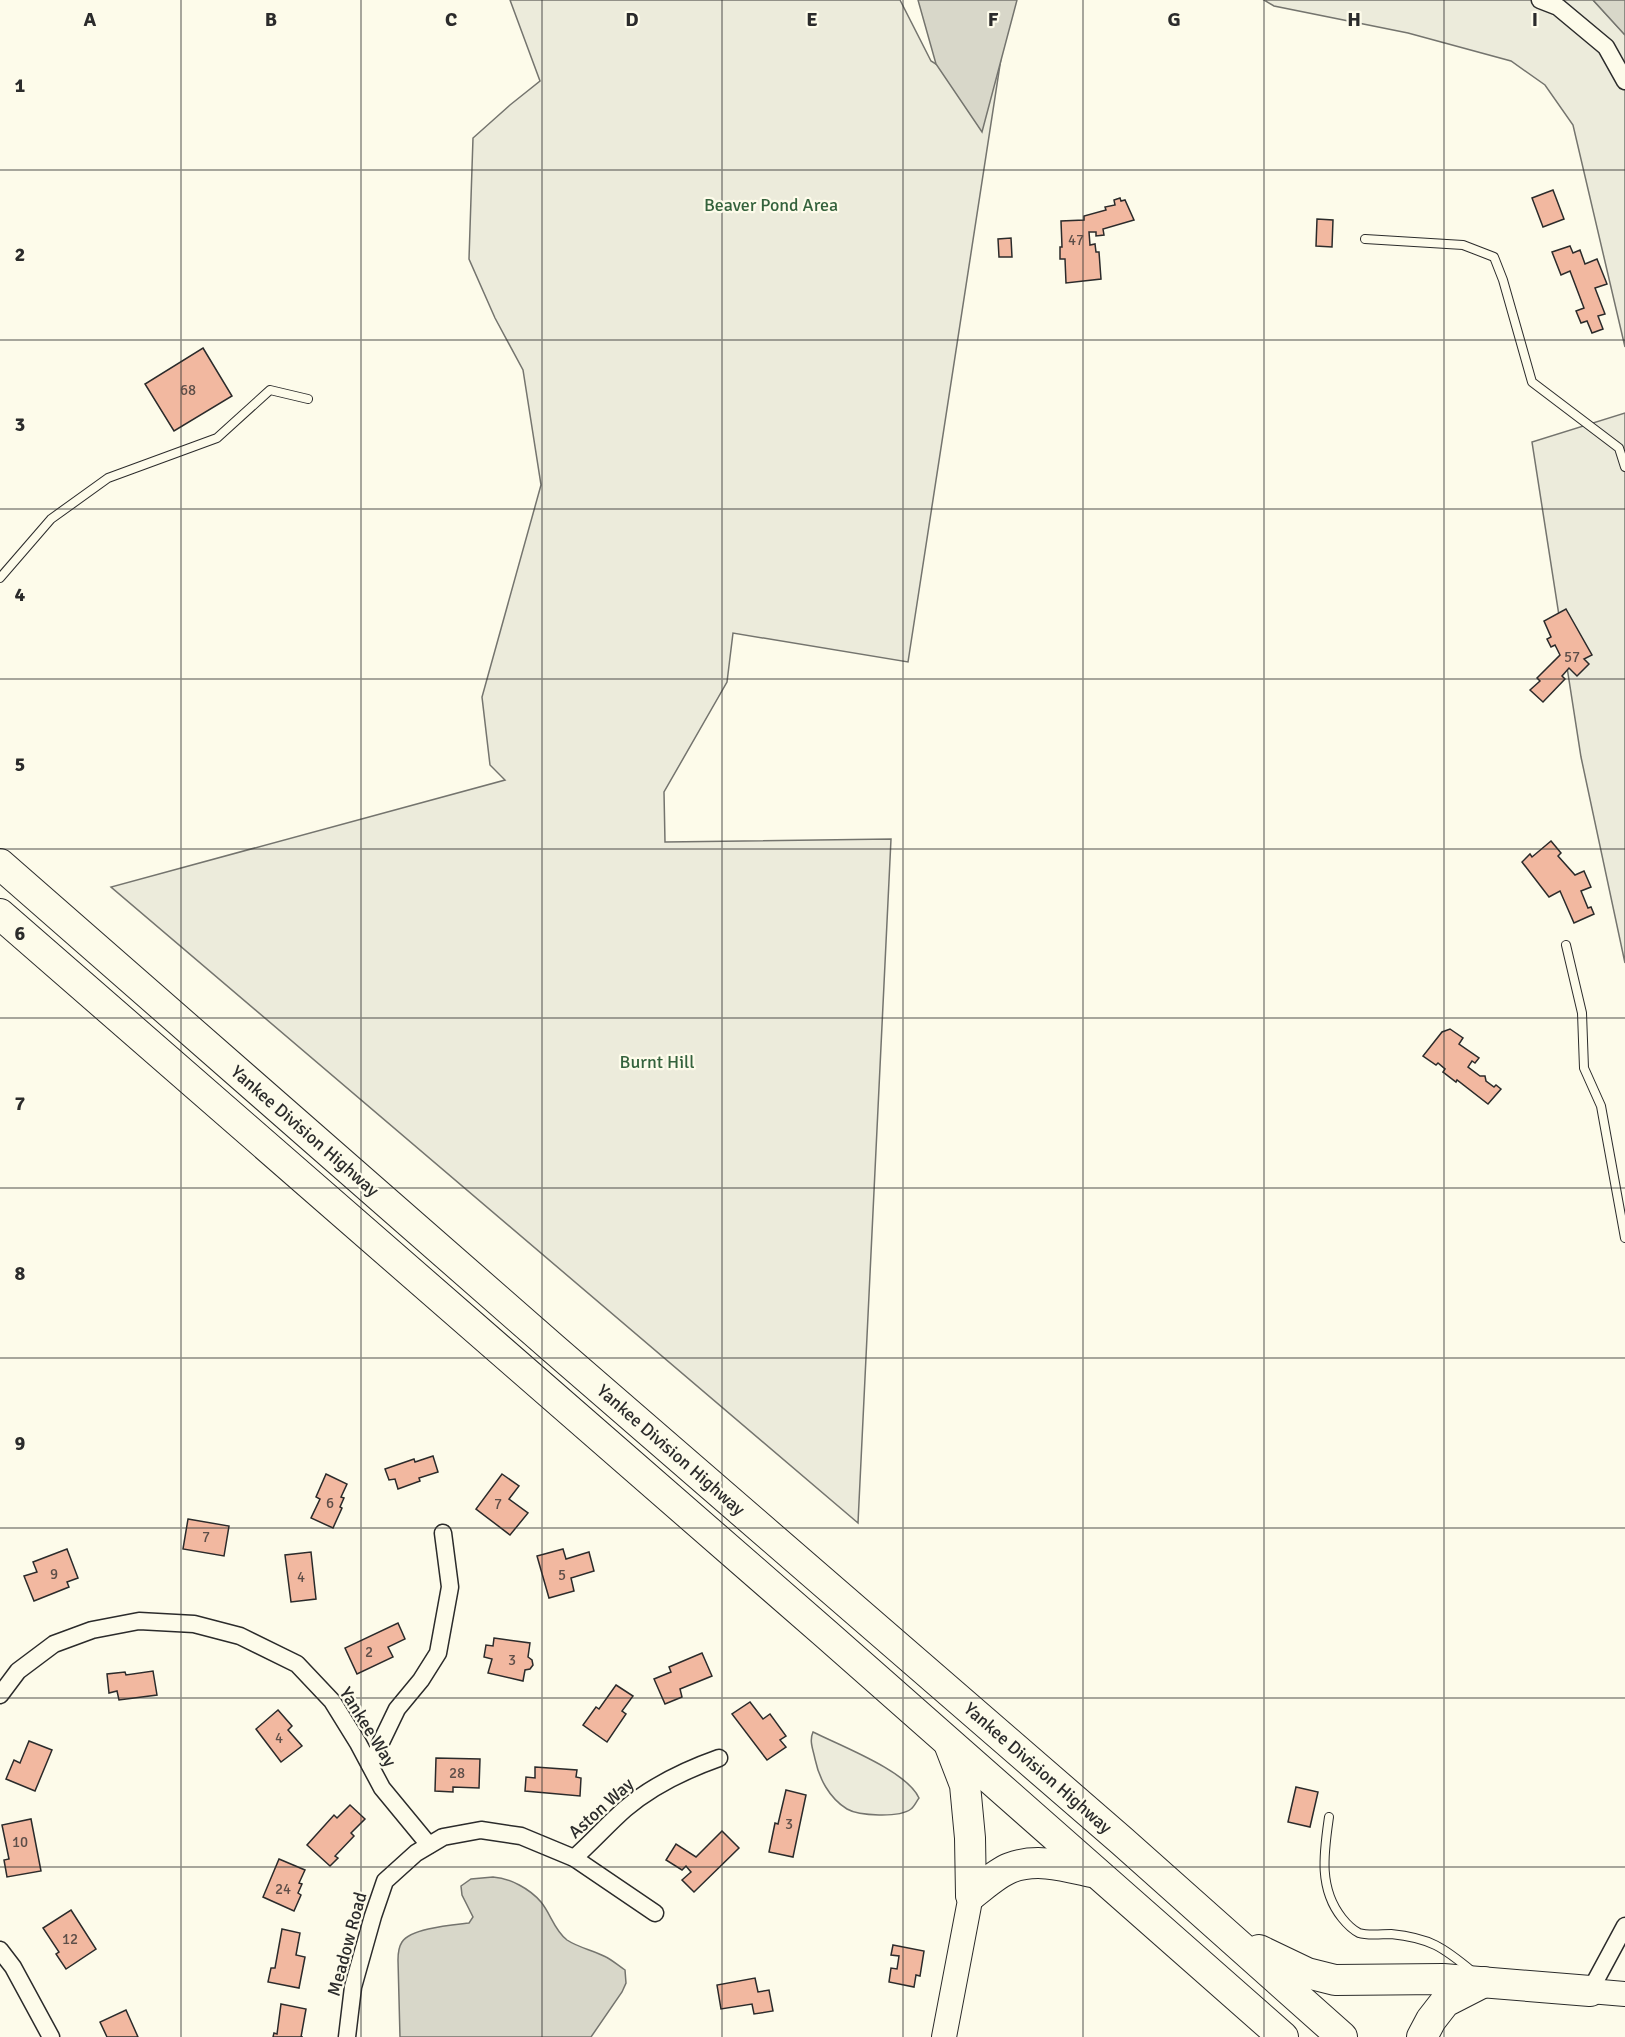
<svg xmlns="http://www.w3.org/2000/svg" width="1625" height="2037" font-family="Signika,sans-serif">
<style>
.green{fill:#ecebdb;stroke:#74746e;stroke-width:1.5}
.water{fill:#d8d7c9;stroke:#74746e;stroke-width:1.5}
.building{fill:#f2b8a0;stroke:#2b2b2b;stroke-width:1.5}
.lines{fill:none;stroke-linecap:round;stroke-linejoin:round}
.lane-casing{stroke:#2b2b2b;stroke-width:10}
.street-casing{stroke:#2b2b2b;stroke-width:19}
.secondary-casing{stroke:#2b2b2b;stroke-width:26}
.highway-casing{stroke:#2b2b2b;stroke-width:32}
.lane{stroke:#fdfbea;stroke-width:8}
.street{stroke:#fdfbea;stroke-width:16}
.secondary{stroke:#fdfbea;stroke-width:24}
.highway{stroke:#fdfbea;stroke-width:30}
.grid{fill:none;stroke:#2b2b2b;stroke-width:1.5;stroke-opacity:0.55}
.labels{text-anchor:middle;dominant-baseline:central;stroke-width:4.5;stroke-linejoin:round;paint-order:stroke}
.number-label{font-size:15px;fill:#5d4e48}
.park-label{font-size:18px;fill:#34623c;stroke:#fdfbea}
.street-label{font-size:18px;fill:#2b2b2b;stroke:#fdfbea}
.grid-label{font-size:20px;text-anchor:middle;font-weight:bold;fill:#2b2b2b;stroke:#fdfbea;stroke-width:4.5;stroke-linejoin:round;paint-order:stroke}
</style>
<rect width="100%" height="100%" fill="#fdfbea"/>
<g class="green">
<polygon points="510,0 900,0 931,61 939,66 1010,0 908,662 733,633 727,682 664,792 665,842 891,839 858,1523 111,887 505,780 490,765 482,697 541,485 523,370 495,318 469,259 473,138 510,105 540,81"/>
<polygon points="1264,0 1593,0 1625,35 1625,347 1573,125 1545,85 1511,61 1408,33 1274,6"/>
<polygon points="1625,413 1625,963 1581,757 1532,442"/>
<path d="M813,1732C841,1746 907,1771 919,1798C916,1802 914,1807 911,1809C899,1818 859,1816 847,1809C829,1798 819,1778 815,1759C813,1749 809,1741 813,1732Z"/>
</g>
<g class="water">
<polygon points="918,0 1017,0 982,132 936,64"/>
<polygon points="1593,0 1625,0 1625,35"/>
<path d="M493,1877C510,1878 530,1889 541,1902C551,1914 554,1930 567,1940C579,1948 593,1950 606,1957C612,1960 619,1966 625,1970L626,1983L622,1992L591,2037H400L398,1960C398,1954 398,1948 402,1942C411,1928 453,1925 469,1923L473,1917L462,1895L461,1886L471,1879Z"/>
</g>
<g class="building">
<polygon points="1553,190 1564,219 1543,227 1532,198"/>
<polygon points="1120,198 1121,201 1125,200 1134,220 1103,229 1104,235 1096,236 1096,232 1089,232 1090,245 1095,244 1096,252 1099,252 1101,279 1066,283 1065,259 1060,259 1060,247 1062,247 1061,221 1084,220 1084,216 1106,210 1105,207 1115,205 1114,200"/>
<polygon points="1317,219 1333,220 1332,247 1316,246"/>
<polygon points="1011,238 1012,257 999,257 998,239"/>
<polygon points="1570,246 1573,253 1580,250 1585,264 1597,259 1607,284 1595,288 1605,314 1598,316 1603,329 1592,333 1587,321 1581,323 1576,311 1584,308 1570,271 1561,275 1552,252"/>
<polygon points="203,348 232,396 174,431 145,384"/>
<polygon points="1566,609 1592,655 1584,659 1589,664 1577,676 1569,668 1562,676 1565,679 1543,702 1530,690 1540,681 1537,678 1560,655 1555,645 1551,647 1547,639 1551,637 1544,621"/>
<polygon points="1551,841 1561,853 1558,856 1575,875 1584,871 1591,887 1581,891 1588,908 1591,907 1594,914 1574,923 1560,891 1549,897 1522,862 1530,854 1532,857"/>
<polygon points="1450,1029 1463,1038 1459,1044 1479,1058 1475,1063 1472,1061 1468,1067 1480,1076 1485,1076 1486,1081 1494,1087 1496,1085 1501,1089 1488,1104 1457,1080 1456,1082 1443,1072 1445,1069 1438,1063 1436,1065 1423,1056 1442,1032"/>
<polygon points="433,1456 438,1472 419,1478 420,1481 398,1489 395,1479 389,1480 385,1469 414,1459 415,1462"/>
<polygon points="326,1474 347,1484 341,1497 344,1498 340,1507 342,1508 333,1528 311,1518 320,1499 316,1497"/>
<polygon points="502,1474 519,1486 509,1499 528,1513 510,1535 476,1509"/>
<polygon points="188,1519 229,1526 224,1556 183,1549"/>
<polygon points="67,1549 78,1578 67,1582 69,1587 34,1601 24,1576 37,1572 33,1562"/>
<polygon points="563,1549 566,1559 589,1552 594,1571 571,1578 574,1591 549,1598 537,1556"/>
<polygon points="311,1552 316,1599 291,1602 285,1555"/>
<polygon points="398,1623 405,1639 388,1647 393,1657 357,1674 345,1648"/>
<polygon points="494,1638 530,1643 528,1657 532,1660 533,1665 530,1669 525,1670 523,1681 488,1673 492,1659 484,1657 486,1645 493,1646"/>
<polygon points="702,1653 712,1676 680,1689 682,1697 665,1704 654,1679 671,1672 669,1667"/>
<polygon points="153,1671 157,1695 119,1700 117,1691 109,1693 107,1674 125,1672 126,1675"/>
<polygon points="616,1685 633,1696 622,1711 626,1714 607,1742 583,1725 596,1707 599,1709"/>
<polygon points="750,1702 763,1719 770,1714 786,1736 780,1740 786,1747 767,1760 732,1714"/>
<polygon points="278,1710 292,1726 288,1730 302,1746 281,1762 256,1729"/>
<polygon points="29,1741 52,1750 35,1791 6,1779 14,1760 20,1763"/>
<polygon points="436,1758 480,1759 479,1788 453,1787 453,1792 435,1791"/>
<polygon points="535,1767 577,1770 576,1777 581,1778 580,1796 525,1791 526,1777 535,1778"/>
<polygon points="1296,1787 1318,1792 1310,1827 1288,1822"/>
<polygon points="786,1790 806,1795 793,1857 769,1852 775,1823 778,1824"/>
<polygon points="350,1805 365,1819 351,1833 354,1836 335,1856 338,1858 330,1866 307,1845 334,1815 337,1818"/>
<polygon points="31,1819 41,1871 7,1877 4,1860 9,1859 2,1825"/>
<polygon points="722,1831 739,1848 694,1892 682,1880 691,1872 686,1866 682,1870 666,1860 676,1844 696,1857"/>
<polygon points="279,1859 305,1870 299,1883 302,1884 298,1893 301,1895 294,1911 263,1897"/>
<polygon points="71,1910 96,1949 66,1969 56,1954 59,1952 43,1928"/>
<polygon points="282,1929 300,1933 296,1955 305,1957 299,1988 268,1982 271,1968 275,1968"/>
<polygon points="893,1945 924,1951 920,1976 916,1975 914,1987 889,1982 891,1968 897,1969 899,1956 891,1955"/>
<polygon points="755,1978 758,1992 769,1990 773,2011 754,2014 752,2004 721,2009 717,1985"/>
<polygon points="281,2004 306,2009 301,2037 303,2037 273,2037 274,2033 277,2034"/>
<polygon points="126,2010 138,2037 107,2037 100,2022"/>
</g>
<g class="lines">
<g class="lane-casing">
<g id="lane">
<polyline points="1365,239 1463,245 1494,257 1503,280 1532,382 1619,448 1625,467"/>
<polyline points="0,578 51,519 108,478 217,438 270,390 308,399"/>
<polyline points="1566,945 1582,1013 1584,1068 1601,1106 1625,1238"/>
<path d="M1329,1817C1324,1852 1318,1888 1342,1918C1346,1923 1353,1930 1359,1933C1368,1936 1382,1934 1391,1934C1430,1938 1443,1947 1473,1972"/>
</g>
</g>
<g class="street-casing">
<g id="street">
<polyline points="1540,0 1558,7 1606,47 1625,81"/>
<polyline points="0,1695 18,1671 54,1644 92,1630 139,1621 194,1624 240,1636 297,1664 332,1701 358,1743 382,1788 429,1845"/>
<polyline points="370,1765 397,1709 421,1680 438,1653 450,1587 443,1533"/>
<path d="M574,1858C592,1842 608,1824 625,1809C653,1785 685,1770 719,1758"/>
<polyline points="0,1950 13,1967 51,2037"/>
<polyline points="1590,1991 1625,1926"/>
<polyline points="347,2037 353,1987 373,1916 385,1881 416,1853 443,1837 481,1830 521,1836 574,1858 655,1913"/>
</g>
</g>
<g class="secondary-casing">
<g id="secondary">
<polyline points="1590,1991 1625,1994"/>
<polyline points="944,2037 971,1895"/>
</g>
</g>
<g class="highway-casing">
<g id="highway">
<polyline points="0,864 554,1349 1122,1841 1342,2037"/>
<polyline points="0,914 826,1634 1283,2037"/>
<polyline points="950,1746 965,1785 970,1838 971,1895"/>
<path d="M971,1895C983,1886 997,1873 1010,1868C1038,1857 1068,1867 1096,1873"/>
<polyline points="1259,1950 1307,1973 1335,1980 1443,1979 1590,1991"/>
<polyline points="1422,2037 1431,2020 1445,2002 1484,1982"/>
</g>
</g>
<use href="#lane" class="lane"/>
<use href="#street" class="street"/>
<use href="#secondary" class="secondary"/>
<use href="#highway" class="highway"/>
</g>
<path class="grid" d="M181,0V2037M361,0V2037M542,0V2037M722,0V2037M903,0V2037M1083,0V2037M1264,0V2037M1444,0V2037M0,170H1625M0,340H1625M0,509H1625M0,679H1625M0,849H1625M0,1018H1625M0,1188H1625M0,1358H1625M0,1528H1625M0,1698H1625M0,1867H1625"/>
<g class="labels">
<g class="number-label">
<text x="1076" y="240">47</text>
<text x="188" y="390">68</text>
<text x="1572" y="657">57</text>
<text x="330" y="1503">6</text>
<text x="498" y="1504">7</text>
<text x="206" y="1537">7</text>
<text x="54" y="1574">9</text>
<text x="562" y="1575">5</text>
<text x="301" y="1577">4</text>
<text x="369" y="1652">2</text>
<text x="512" y="1660">3</text>
<text x="279" y="1738">4</text>
<text x="457" y="1773">28</text>
<text x="789" y="1824">3</text>
<text x="20" y="1842">10</text>
<text x="283" y="1889">24</text>
<text x="70" y="1939">12</text>
</g>
<g class="park-label">
<text x="771" y="205">Beaver Pond Area</text>
<text x="657" y="1062">Burnt Hill</text>
</g>
<g class="street-label">
<text transform="translate(305 1131) rotate(41)">Yankee Division Highway</text>
<text transform="translate(671 1450) rotate(41)">Yankee Division Highway</text>
<text transform="translate(368 1727) rotate(58)">Yankee Way</text>
<text transform="translate(1038 1768) rotate(41)">Yankee Division Highway</text>
<text transform="translate(601 1808) rotate(-42)">Aston Way</text>
<text transform="translate(347 1944) rotate(-75)">Meadow Road</text>
</g>
</g>
<g class="grid-label">
<text x="90" y="26">A</text>
<text x="271" y="26">B</text>
<text x="451" y="26">C</text>
<text x="632" y="26">D</text>
<text x="812" y="26">E</text>
<text x="993" y="26">F</text>
<text x="1174" y="26">G</text>
<text x="1354" y="26">H</text>
<text x="1535" y="26">I</text>
<text x="20" y="92">1</text>
<text x="20" y="261">2</text>
<text x="20" y="431">3</text>
<text x="20" y="601">4</text>
<text x="20" y="771">5</text>
<text x="20" y="940">6</text>
<text x="20" y="1110">7</text>
<text x="20" y="1280">8</text>
<text x="20" y="1450">9</text>
</g>
</svg>
